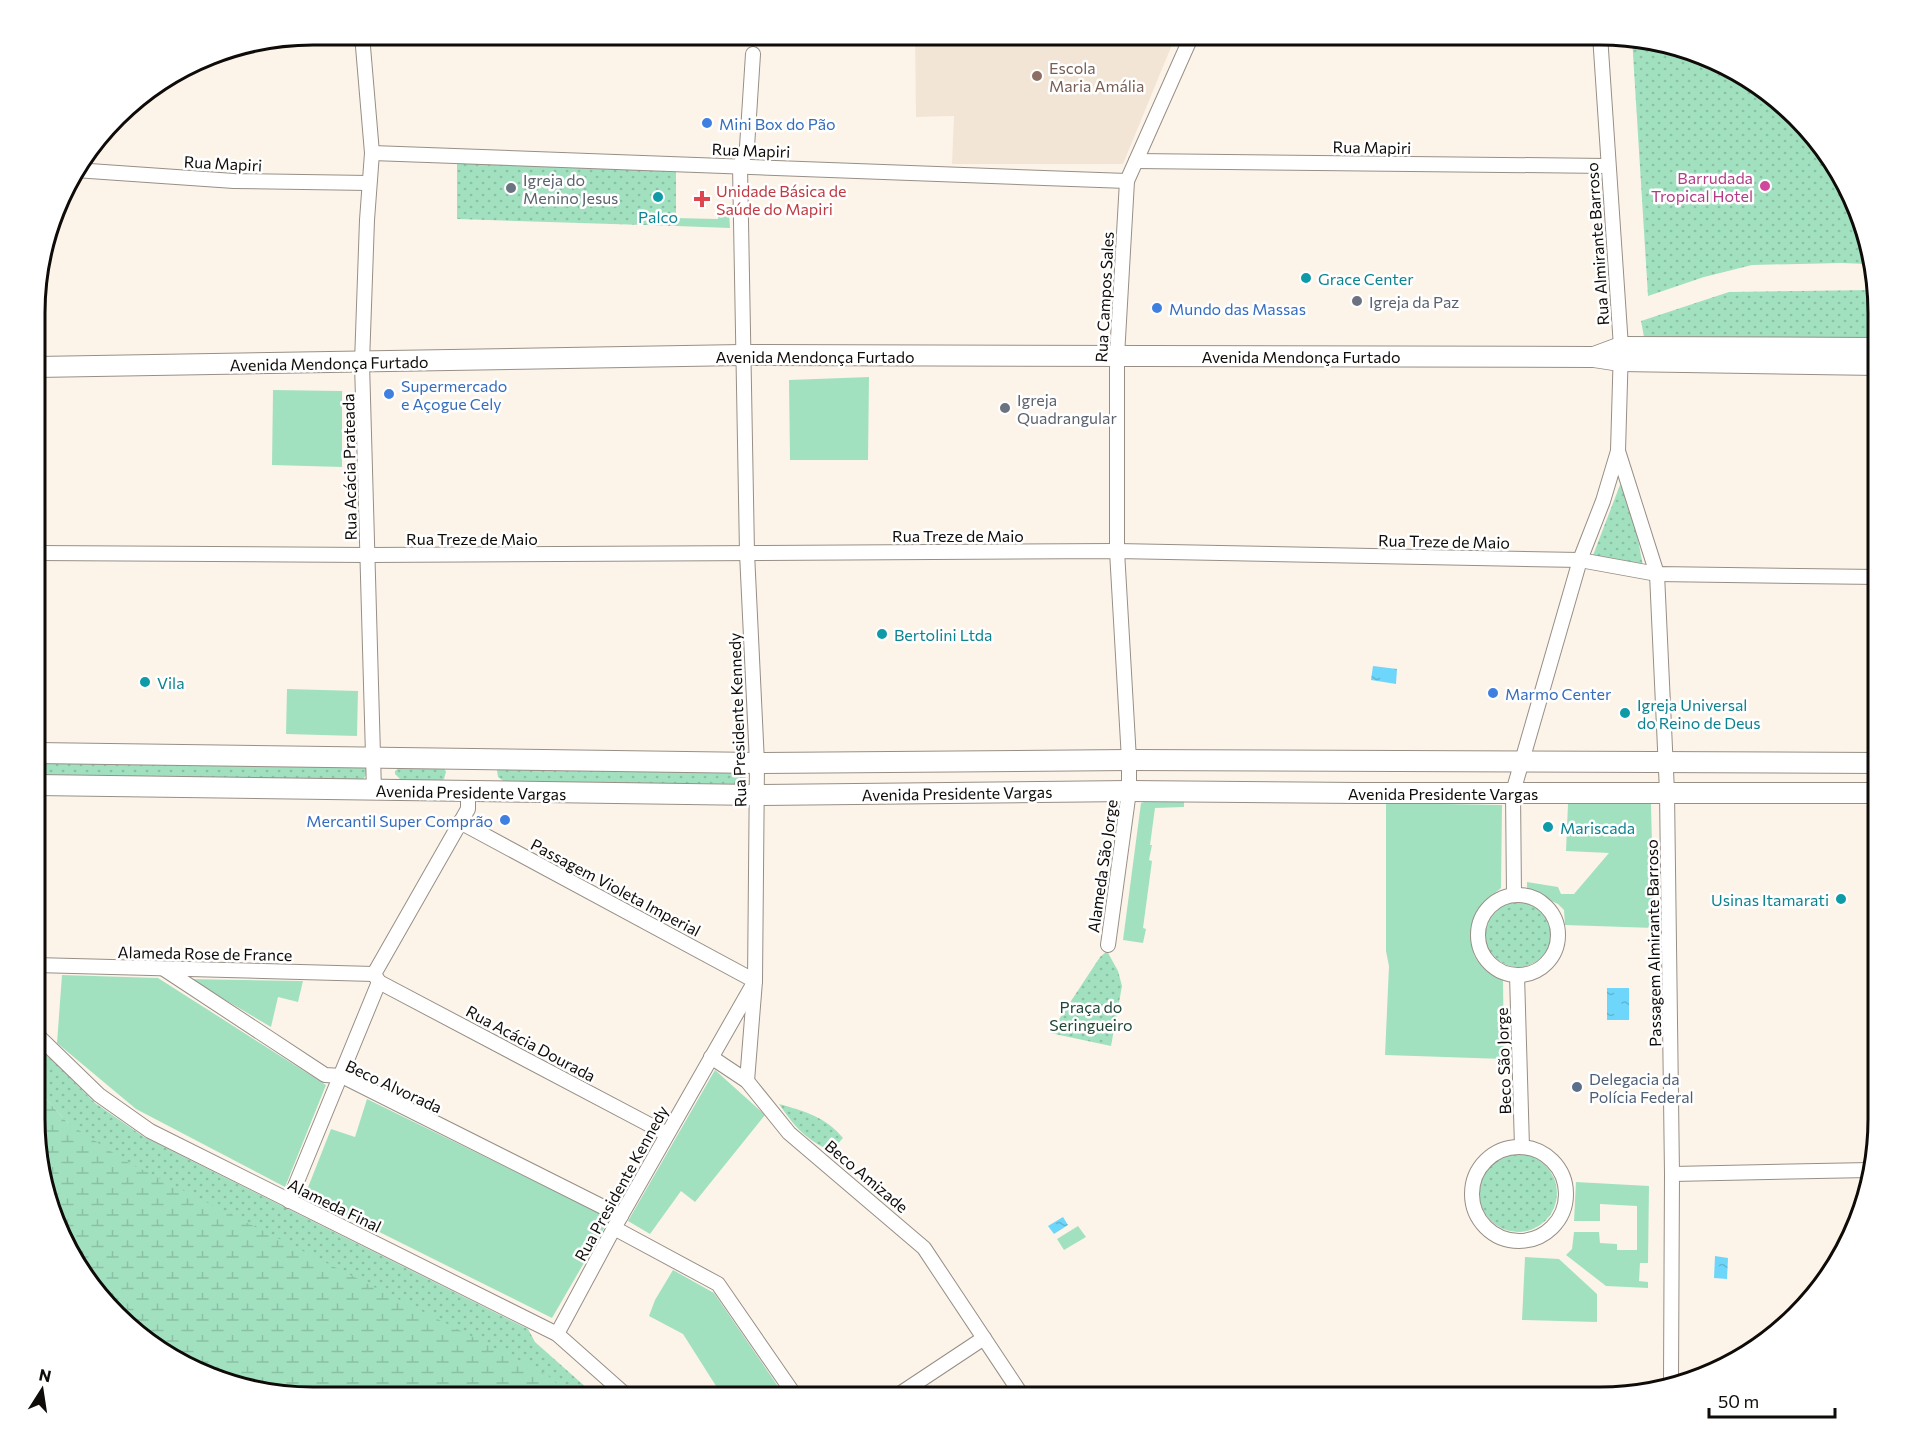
<svg xmlns="http://www.w3.org/2000/svg" width="1913" height="1432" font-family="Commissioner,sans-serif">
<style>
.built{fill:#f2e5d5}
.green{fill:#a2e1c0}
.wetland{fill:url(#wetland-marsh)}
.park{fill:url(#park-dots)}
.water{fill:url(#water-ripples)}
.lines{fill:none;stroke-linecap:round;stroke-linejoin:round}
.street-casing{stroke:#978f86;stroke-width:16}
.secondary-casing{stroke:#978f86;stroke-width:22}
.street{stroke:#fff;stroke-width:14}
.secondary{stroke:#fff;stroke-width:20}
.education-dot{fill:#8d6e63;stroke:#fff;stroke-width:2}
.shop-dot{fill:#3f7fe0;stroke:#fff;stroke-width:2}
.hotel-dot{fill:#d1479c;stroke:#fff;stroke-width:2}
.worship-dot{fill:#6b7280;stroke:#fff;stroke-width:2}
.culture-dot{fill:#0f9aa8;stroke:#fff;stroke-width:2}
.health-dot{fill:#e0444e;stroke:#fff;stroke-width:2}
.service-dot{fill:#5c6f8a;stroke:#fff;stroke-width:2}
.labels{text-anchor:middle;dominant-baseline:central;stroke-width:5;stroke-linejoin:round;paint-order:stroke}
.education-label{font-size:16px;fill:#785e54;stroke:#fff;text-anchor:start}
.shop-label{font-size:16px;fill:#366cbe;stroke:#fff;text-anchor:start}
.street-label{font-size:16px;fill:#0e0b08;stroke:#fff}
.hotel-label{font-size:16px;fill:#b23c85;stroke:#fff;text-anchor:end}
.worship-label{font-size:16px;fill:#5b616d;stroke:#fff;text-anchor:start}
.health-label{font-size:16px;fill:#be3a42;stroke:#fff;text-anchor:start}
.culture-label{font-size:16px;fill:#0d838f;stroke:#fff;text-anchor:start}
.park-label{font-size:16px;fill:#204735;stroke:#fff}
.service-label{font-size:16px;fill:#4e5e75;stroke:#fff;text-anchor:start}
.rim{fill:none;stroke:#0e0b08;stroke-width:3}
</style>
<defs>
<pattern id="wetland-marsh" width="20" height="14" patternUnits="userSpaceOnUse" patternTransform="scale(1.5)"><rect width="20" height="14" fill="#a2e1c0"/><path d="M1 5h8M5 5V1M11 12h8M15 12V8" fill="none" stroke="#8ac0a4"/></pattern>
<pattern id="park-dots" width="8" height="8" patternUnits="userSpaceOnUse" patternTransform="scale(1.5)"><rect width="8" height="8" fill="#a2e1c0"/><path d="M2 2h.1M6 6h.1" fill="none" stroke="#8ac0a4" stroke-width="1.8" stroke-linecap="round"/></pattern>
<pattern id="water-ripples" width="26" height="14" patternUnits="userSpaceOnUse" patternTransform="scale(1.5)"><rect width="26" height="14" fill="#6ed6fa"/><path d="M2 4q2-2 4 0t4 0M15 11q2-2 4 0t4 0" fill="none" stroke="#5eb6d5"/></pattern>
</defs>
<rect width="100%" height="100%" fill="#fdf4e9"/>
<polygon class="built" points="915,35 1176,35 1123,164 952,164 954,116 916,117"/>
<g class="green">
<polygon points="718,212 729,212 730,228 676,226 675,218 718,219"/>
<polygon points="869,377 868,460 790,460 789,380"/>
<polygon points="273,390 342,391 342,467 272,465"/>
<polygon points="287,689 358,691 357,736 286,734"/>
<polygon points="1150,800 1184,801 1184,807 1155,808 1150,845 1152,845 1149,860 1152,861 1143,928 1146,929 1143,943 1123,940 1141,803"/>
<path d="M1386,803L1502,805L1501,888C1495,893 1487,898 1483,904C1475,916 1470,941 1474,955C1478,966 1494,974 1503,980L1504,1059L1385,1055L1389,966L1386,951Z"/>
<polygon points="1568,804 1651,804 1654,928 1565,925 1564,910 1558,904 1527,890 1527,882 1558,887 1561,894 1574,894 1609,853 1566,851"/>
<polygon points="62,975 158,978 326,1085 285,1187 136,1109 57,1043"/>
<polygon points="190,979 303,981 298,1002 278,997 271,1027"/>
<polygon points="715,1070 765,1115 695,1202 681,1191 650,1234 628,1221"/>
<polygon points="367,1099 610,1218 552,1318 305,1195 331,1129 355,1137"/>
<polygon points="1576,1182 1649,1186 1648,1263 1640,1263 1639,1281 1648,1282 1648,1288 1606,1286 1566,1255 1572,1249 1574,1232 1599,1232 1600,1243 1617,1244 1617,1250 1637,1250 1637,1206 1600,1204 1600,1221 1574,1221"/>
<polygon points="1078,1226 1086,1237 1064,1250 1057,1239"/>
<polygon points="1525,1257 1559,1259 1597,1294 1597,1322 1522,1320"/>
<polygon points="673,1270 714,1293 784,1395 781,1397 723,1397 683,1334 649,1316 655,1300"/>
</g>
<polygon class="wetland" points="35,1087 68,1123 547,1374 571,1397 296,1397 207,1376 130,1329 63,1242 35,1137"/>
<g class="park">
<polygon points="1632,38 1706,56 1783,103 1850,190 1867,264 1841,263 1752,265 1704,277 1648,296"/>
<polygon points="457,161 676,170 676,226 457,219"/>
<polygon points="1873,290 1878,313 1878,340 1644,337 1641,321 1729,292"/>
<polygon points="1625,472 1643,566 1590,563"/>
<path d="M39,759L365,767L368,771L363,780L43,776L38,775C34,770 35,764 39,759Z"/>
<polygon points="504,765 746,772 746,779 741,784 505,782 498,777 497,770"/>
<polygon points="400,767 444,768 446,772 444,779 441,781 400,779 395,774 395,771"/>
<circle cx="1518" cy="934" r="33"/>
<polygon points="1107,951 1118,971 1122,986 1111,1046 1050,1033 1100,957"/>
<polygon points="35,1042 95,1103 144,1137 528,1329 535,1342 597,1397 571,1397 546,1374 127,1162 68,1123 35,1087"/>
<path d="M779,1104C804,1111 826,1117 843,1138L831,1151C806,1140 794,1126 779,1104Z"/>
<circle cx="1518" cy="1193" r="39"/>
</g>
<g class="water">
<polygon points="1373,666 1397,669 1396,684 1371,680"/>
<rect x="1607" y="988" width="22" height="32"/>
<polygon points="1063,1217 1068,1225 1054,1234 1048,1226"/>
<polygon points="1715,1256 1728,1258 1727,1279 1714,1278"/>
</g>
<g class="lines">
<g class="street-casing">
<g id="street">
<polyline points="362,35 372,153 367,220 362,363 374,791"/>
<polyline points="372,153 1127,181"/>
<polyline points="1136,161 1607,166"/>
<polyline points="75,170 234,181 369,183"/>
<polyline points="1618,451 1657,574 1667,792 1672,1174 1671,1381"/>
<polyline points="36,553 367,555 1117,551 1580,560 1657,574 1878,577"/>
<polyline points="460,822 755,981 747,1081"/>
<circle cx="1518" cy="935" r="40"/>
<polyline points="1514,895 1513,792 1580,560 1603,501 1618,451 1621,347 1600,35"/>
<polyline points="1108,945 1129,791 1129,760 1117,551 1117,356 1127,181 1192,35"/>
<polyline points="35,965 374,974"/>
<polyline points="164,969 325,1075 342,1076 621,1216"/>
<polyline points="1517,975 1522,1147"/>
<polyline points="379,982 667,1134"/>
<polyline points="35,1033 99,1095 150,1131 557,1334 628,1397"/>
<polyline points="711,1057 747,1081 789,1133 924,1248 1023,1397"/>
<circle cx="1519" cy="1194" r="47"/>
<polyline points="1672,1174 1870,1170"/>
<polyline points="289,1201 379,982 374,974 468,809 468,791"/>
<polyline points="614,1228 718,1284 796,1397"/>
<polyline points="557,1334 614,1228 755,981 757,763 747,553 740,166 747,147 753,54"/>
<polyline points="895,1397 984,1338"/>
</g>
</g>
<g class="secondary-casing">
<g id="secondary">
<polyline points="1594,357 1621,347 1878,348"/>
<polyline points="37,367 742,355 1594,357 1620,361 1878,365"/>
<polyline points="36,753 757,763 1129,760 1878,763"/>
<polyline points="36,785 757,795 1129,791 1358,793 1878,793"/>
</g>
</g>
<use href="#street" class="street"/>
<use href="#secondary" class="secondary"/>
</g>
<circle class="education-dot" cx="1037" cy="76" r="6"/>
<g class="shop-dot">
<circle cx="707" cy="123" r="6"/>
<circle cx="1157" cy="308" r="6"/>
<circle cx="389" cy="394" r="6"/>
<circle cx="1493" cy="693" r="6"/>
<circle cx="505" cy="820" r="6"/>
</g>
<circle class="hotel-dot" cx="1765" cy="186" r="6"/>
<g class="worship-dot">
<circle cx="511" cy="188" r="6"/>
<circle cx="1357" cy="301" r="6"/>
<circle cx="1005" cy="408" r="6"/>
</g>
<g class="culture-dot">
<circle cx="658" cy="197" r="6"/>
<circle cx="1306" cy="278" r="6"/>
<circle cx="882" cy="634" r="6"/>
<circle cx="145" cy="682" r="6"/>
<circle cx="1625" cy="713" r="6"/>
<circle cx="1548" cy="827" r="6"/>
<circle cx="1841" cy="899" r="6"/>
</g>
<path class="health-dot" d="M699 190h6v6h6v6h-6v6h-6v-6h-6v-6h6z"/>
<circle class="service-dot" cx="1577" cy="1087" r="6"/>
<g class="labels">
<g class="education-label">
<text x="1049" y="67">Escola<tspan x="1049" dy="18">Maria Amália</tspan></text>
</g>
<g class="shop-label">
<text x="719" y="123">Mini Box do Pão</text>
<text x="1169" y="308">Mundo das Massas</text>
<text x="401" y="385">Supermercado<tspan x="401" dy="18">e Açogue Cely</tspan></text>
<text x="1505" y="693">Marmo Center</text>
<text x="493" y="820" text-anchor="end">Mercantil Super Comprão</text>
</g>
<g class="street-label">
<text transform="translate(1372 147) rotate(1)">Rua Mapiri</text>
<text transform="translate(751 150) rotate(2)">Rua Mapiri</text>
<text transform="translate(223 163) rotate(3)">Rua Mapiri</text>
<text transform="translate(1597 244) rotate(-94)">Rua Almirante Barroso</text>
<text transform="translate(1104 297) rotate(-87)">Rua Campos Sales</text>
<text x="815" y="356">Avenida Mendonça Furtado</text>
<text x="1301" y="356">Avenida Mendonça Furtado</text>
<text transform="translate(329 363) rotate(-1)">Avenida Mendonça Furtado</text>
<text transform="translate(349 467) rotate(-91)">Rua Acácia Prateada</text>
<text x="958" y="535">Rua Treze de Maio</text>
<text x="472" y="538">Rua Treze de Maio</text>
<text transform="translate(1444 541) rotate(1)">Rua Treze de Maio</text>
<text transform="translate(737 720) rotate(-92)">Rua Presidente Kennedy</text>
<text transform="translate(471 792) rotate(1)">Avenida Presidente Vargas</text>
<text transform="translate(957 793) rotate(-1)">Avenida Presidente Vargas</text>
<text x="1443" y="793">Avenida Presidente Vargas</text>
<text transform="translate(1102 866) rotate(-82)">Alameda São Jorge</text>
<text transform="translate(616 887) rotate(28)">Passagem Violeta Imperial</text>
<text transform="translate(1653 943) rotate(-91)">Passagem Almirante Barroso</text>
<text transform="translate(205 953) rotate(1)">Alameda Rose de France</text>
<text transform="translate(531 1043) rotate(28)">Rua Acácia Dourada</text>
<text transform="translate(1503 1061) rotate(-92)">Beco São Jorge</text>
<text transform="translate(394 1086) rotate(25)">Beco Alvorada</text>
<text transform="translate(867 1176) rotate(40)">Beco Amizade</text>
<text transform="translate(621 1183) rotate(-61)">Rua Presidente Kennedy</text>
<text transform="translate(335 1205) rotate(26)">Alameda Final</text>
</g>
<g class="hotel-label">
<text x="1753" y="177">Barrudada<tspan x="1753" dy="18">Tropical Hotel</tspan></text>
</g>
<g class="worship-label">
<text x="523" y="179">Igreja do<tspan x="523" dy="18">Menino Jesus</tspan></text>
<text x="1369" y="301">Igreja da Paz</text>
<text x="1017" y="399">Igreja<tspan x="1017" dy="18">Quadrangular</tspan></text>
</g>
<g class="health-label">
<text x="716" y="190">Unidade Básica de<tspan x="716" dy="18">Saúde do Mapiri</tspan></text>
</g>
<g class="culture-label">
<text x="658" y="216" text-anchor="middle">Palco</text>
<text x="1318" y="278">Grace Center</text>
<text x="894" y="634">Bertolini Ltda</text>
<text x="157" y="682">Vila</text>
<text x="1637" y="704">Igreja Universal<tspan x="1637" dy="18">do Reino de Deus</tspan></text>
<text x="1560" y="827">Mariscada</text>
<text x="1829" y="899" text-anchor="end">Usinas Itamarati</text>
</g>
<g class="park-label">
<text x="1091" y="1006">Praça do<tspan x="1091" dy="18">Seringueiro</tspan></text>
</g>
<g class="service-label">
<text x="1589" y="1078">Delegacia da<tspan x="1589" dy="18">Polícia Federal</tspan></text>
</g>
</g>
<path d="M0 0H1913V1432H0ZM313 45H1600A268 268 0 0 1 1868 313V1119A268 268 0 0 1 1600 1387H313A268 268 0 0 1 45 1119V313A268 268 0 0 1 313 45Z" fill="#fff" fill-rule="evenodd"/>
<path class="rim" d="M313 45H1600A268 268 0 0 1 1868 313V1119A268 268 0 0 1 1600 1387H313A268 268 0 0 1 45 1119V313A268 268 0 0 1 313 45Z"/>
<g transform="translate(42 1390) rotate(12)" stroke="#ffffff" stroke-width="4.5" paint-order="stroke">
<path d="M0-4.5L10 22L0 15L-10 22Z" fill="#0e0b08"/>
<text y="-9" font-size="16" font-weight="bold" text-anchor="middle" fill="#0e0b08">N</text>
</g>
<path d="M1709 1408v9h126v-9" fill="none" stroke="#0e0b08" stroke-width="3"/>
<text x="1718" y="1408" font-size="18" fill="#0e0b08" stroke="#ffffff" stroke-width="4.5" paint-order="stroke">50 m</text>
</svg>
